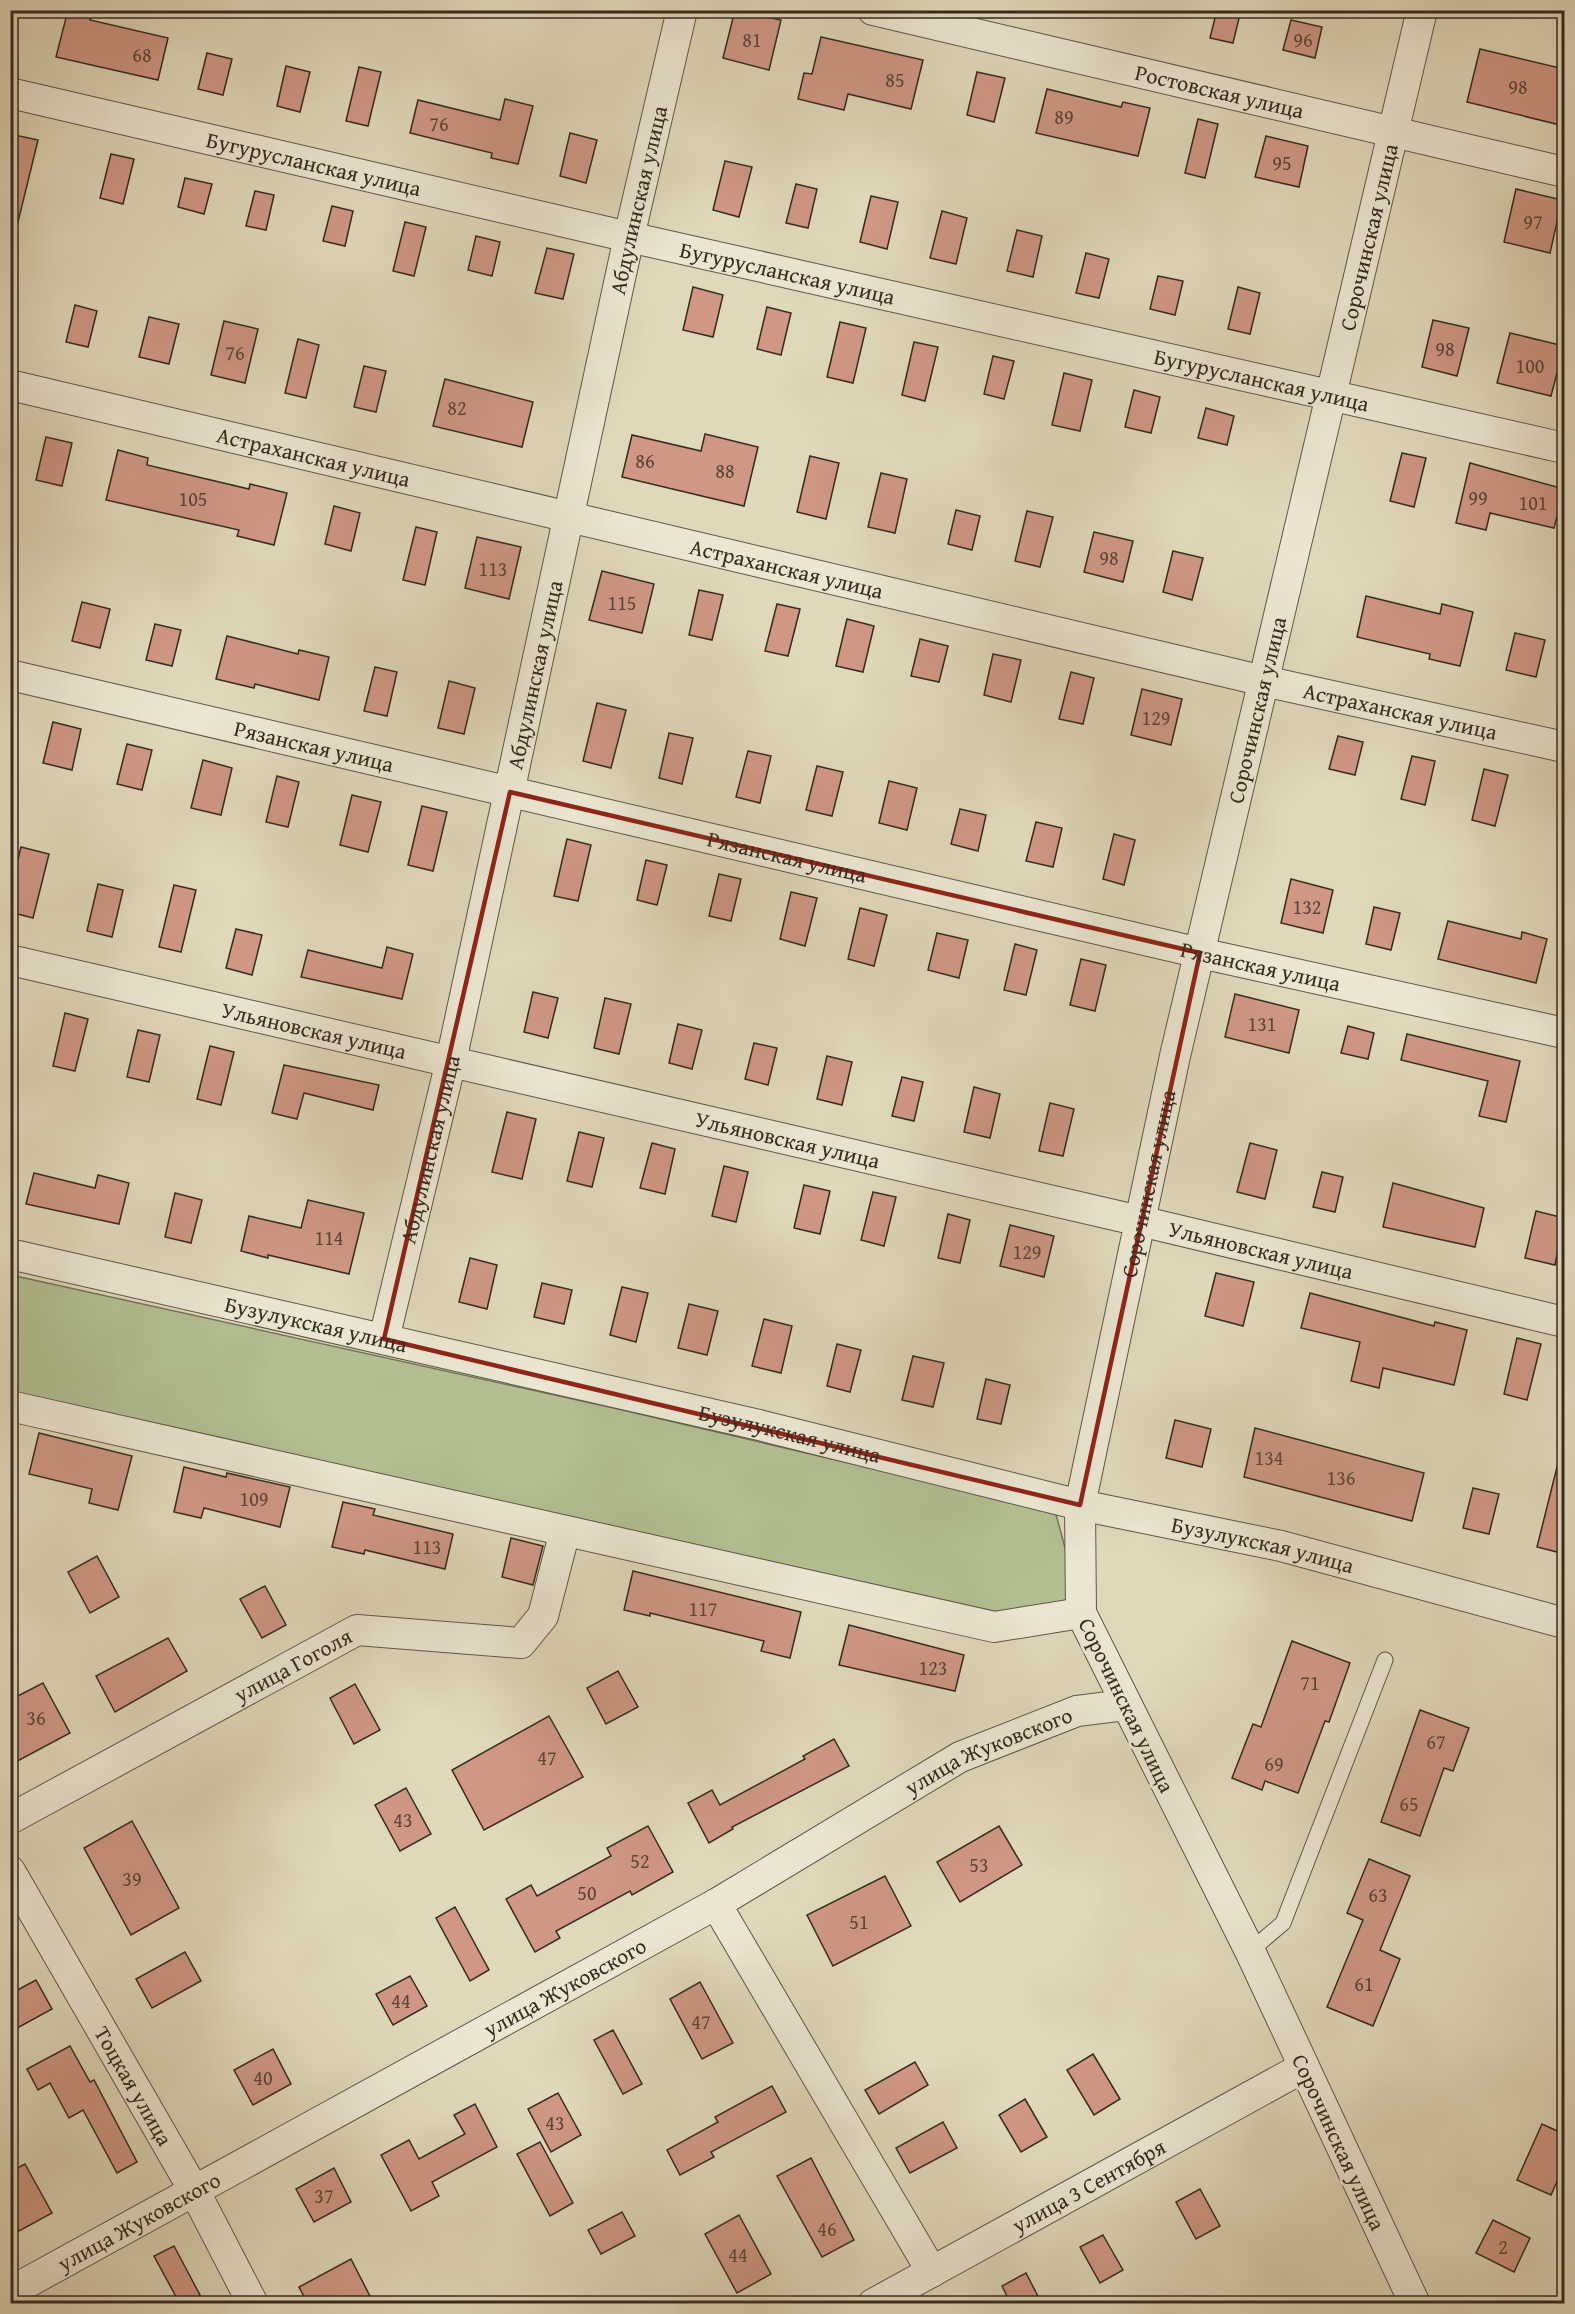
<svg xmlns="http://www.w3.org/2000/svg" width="1575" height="2314" font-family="'Gentium Book Plus',serif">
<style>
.green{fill:#b1bf91;stroke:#747459;stroke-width:1.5}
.building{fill:#cf9784;stroke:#362a21;stroke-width:1.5}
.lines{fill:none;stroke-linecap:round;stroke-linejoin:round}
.service-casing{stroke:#605647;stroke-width:17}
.minor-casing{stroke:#605647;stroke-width:32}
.service{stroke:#ebe6d2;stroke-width:15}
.minor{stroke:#ebe6d2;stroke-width:30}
.marked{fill:none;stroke:#8f2418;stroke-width:4.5;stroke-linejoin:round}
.labels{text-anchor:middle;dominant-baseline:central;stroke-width:6;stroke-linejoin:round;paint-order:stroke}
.number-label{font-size:20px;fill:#5c453a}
.street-label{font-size:22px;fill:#362a21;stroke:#ebe6d2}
</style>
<rect width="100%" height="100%" fill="#e0d8ba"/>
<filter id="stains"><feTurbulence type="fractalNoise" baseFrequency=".00333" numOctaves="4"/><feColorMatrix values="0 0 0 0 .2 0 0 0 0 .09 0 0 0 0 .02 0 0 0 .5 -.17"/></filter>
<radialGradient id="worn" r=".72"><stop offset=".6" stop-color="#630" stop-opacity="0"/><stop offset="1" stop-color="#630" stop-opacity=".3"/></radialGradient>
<path class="green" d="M11,1275L618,1409L1055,1511C1060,1530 1078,1584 1066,1599C1054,1613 1029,1613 1012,1615L11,1393Z"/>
<g class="building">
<polygon points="68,10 92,10 90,20 168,38 158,80 56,57"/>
<polygon points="735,10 781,20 769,70 723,58"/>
<polygon points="1217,10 1241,10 1233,43 1210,38"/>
<polygon points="1291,20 1322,27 1315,58 1283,50"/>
<polygon points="821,37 923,60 911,109 848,94 844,110 798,99 804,73 812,74"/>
<polygon points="1480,49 1564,69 1564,126 1467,102"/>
<polygon points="207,53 232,59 223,95 198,89"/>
<polygon points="286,66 310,72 300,112 277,106"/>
<polygon points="359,67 381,72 368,126 346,121"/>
<polygon points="977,72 1005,78 994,122 967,115"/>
<polygon points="1047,89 1121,107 1123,102 1150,108 1138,156 1036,133"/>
<polygon points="505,99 533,106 518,164 491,158 492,153 410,133 418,100 500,120"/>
<polygon points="1198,119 1218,124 1205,178 1185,173"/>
<polygon points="570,133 597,140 586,183 560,176"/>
<polygon points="10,134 38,140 18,222 10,221"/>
<polygon points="1266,136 1308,146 1299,187 1255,177"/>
<polygon points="111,154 134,159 123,204 100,198"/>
<polygon points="725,161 752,167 739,217 713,210"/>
<polygon points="185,178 212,184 204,214 178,207"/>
<polygon points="796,184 817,189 808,228 786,223"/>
<polygon points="1516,189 1562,200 1550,253 1504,242"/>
<polygon points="255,191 274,195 266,230 246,226"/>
<polygon points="871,196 898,202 887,249 860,242"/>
<polygon points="332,206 353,211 345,246 323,241"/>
<polygon points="942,211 967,218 956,264 930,258"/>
<polygon points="405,222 426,227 414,276 393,271"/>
<polygon points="1017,230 1042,236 1033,277 1007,271"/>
<polygon points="476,236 500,242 492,276 468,270"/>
<polygon points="547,248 574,254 563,299 535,293"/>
<polygon points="1086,253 1109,259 1099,298 1076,293"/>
<polygon points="1158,276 1183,281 1175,315 1150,309"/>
<polygon points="693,287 723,295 713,337 683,330"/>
<polygon points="1238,287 1260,293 1250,334 1228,329"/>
<polygon points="75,305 97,311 88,347 66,342"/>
<polygon points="767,307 791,313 781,355 757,349"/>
<polygon points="149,317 179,324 169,364 139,357"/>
<polygon points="1433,320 1469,328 1457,376 1422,367"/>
<polygon points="224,321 258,329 245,383 211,375"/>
<polygon points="840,322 866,328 853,383 827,377"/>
<polygon points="1510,333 1564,346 1551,396 1497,383"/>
<polygon points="298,339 319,345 306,398 285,393"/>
<polygon points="914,342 938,347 925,401 902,395"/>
<polygon points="993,356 1014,361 1004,399 984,394"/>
<polygon points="364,366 386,371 376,412 354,407"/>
<polygon points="1064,373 1092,380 1080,431 1052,425"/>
<polygon points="445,379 533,402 522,447 433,426"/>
<polygon points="1134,390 1160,397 1151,433 1125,427"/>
<polygon points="1206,408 1234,416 1227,445 1198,438"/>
<polygon points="705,434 758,447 744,506 622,477 632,435 701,451"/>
<polygon points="46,437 72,443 62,486 36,480"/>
<polygon points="118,450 148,458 147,465 249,489 250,484 287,493 274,545 237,536 239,530 106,500"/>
<polygon points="1402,453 1426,458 1414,507 1390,501"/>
<polygon points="810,456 839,463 826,519 797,512"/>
<polygon points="1470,463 1564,489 1554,528 1490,513 1486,530 1456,523"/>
<polygon points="881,473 907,479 895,533 868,527"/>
<polygon points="334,506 360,513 351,551 325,544"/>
<polygon points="956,510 980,516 972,550 948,544"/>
<polygon points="1027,511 1053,517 1040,567 1015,561"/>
<polygon points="416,527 437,532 425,585 403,580"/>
<polygon points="1094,532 1133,541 1123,582 1084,572"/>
<polygon points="477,537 521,547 509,599 465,588"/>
<polygon points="1173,551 1203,558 1192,600 1163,592"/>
<polygon points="602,571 654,584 642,633 589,620"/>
<polygon points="699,590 723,595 712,640 689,635"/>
<polygon points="1366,596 1440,614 1442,604 1473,612 1460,666 1429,659 1430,654 1357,637"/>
<polygon points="82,602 110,609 100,648 72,641"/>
<polygon points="777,604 800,609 788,656 765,651"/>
<polygon points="847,619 874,626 863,672 836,666"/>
<polygon points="155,624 181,630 172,666 146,660"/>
<polygon points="1515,633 1545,640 1536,677 1506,670"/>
<polygon points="227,636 298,654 299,650 329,657 319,700 255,684 254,688 216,679"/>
<polygon points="920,639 948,646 939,682 911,676"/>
<polygon points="993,654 1021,660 1011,702 984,695"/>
<polygon points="375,667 397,672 387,716 364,711"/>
<polygon points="1071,672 1094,678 1083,724 1059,719"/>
<polygon points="449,681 475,688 464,734 438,728"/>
<polygon points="1142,689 1182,699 1171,745 1131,735"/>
<polygon points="597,703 626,710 611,768 583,761"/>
<polygon points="53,722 81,729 72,770 43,763"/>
<polygon points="669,733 693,738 682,784 659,778"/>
<polygon points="1338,736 1363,742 1355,775 1329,769"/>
<polygon points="127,744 152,750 142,790 117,784"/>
<polygon points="748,751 771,756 760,803 736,797"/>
<polygon points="1412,756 1435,761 1425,805 1401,799"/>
<polygon points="203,760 232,768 221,815 191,808"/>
<polygon points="817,766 843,772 832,816 806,810"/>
<polygon points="1484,769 1508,775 1495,826 1472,820"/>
<polygon points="277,776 299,782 288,827 266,822"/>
<polygon points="889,781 917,788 907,830 879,823"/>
<polygon points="352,795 381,802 368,852 340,845"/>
<polygon points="422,806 447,812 433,871 408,865"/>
<polygon points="960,809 986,815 978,851 951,844"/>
<polygon points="1036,822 1062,828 1053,867 1026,861"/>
<polygon points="1114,834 1135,840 1124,885 1103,879"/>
<polygon points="567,839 591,845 578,901 554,896"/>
<polygon points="21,847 49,854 33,918 10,912 10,892"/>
<polygon points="646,860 667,865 657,905 637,900"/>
<polygon points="719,874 741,879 731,921 709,916"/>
<polygon points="1291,879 1333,890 1323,933 1281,923"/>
<polygon points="98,884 123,890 112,937 87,931"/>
<polygon points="174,885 196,890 181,952 159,947"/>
<polygon points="791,892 817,898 805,946 780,939"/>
<polygon points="1374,907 1400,913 1391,950 1366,944"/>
<polygon points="860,908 887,915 874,966 848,959"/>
<polygon points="1448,921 1521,939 1522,932 1547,939 1536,983 1438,959"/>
<polygon points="236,929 262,935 252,975 226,968"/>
<polygon points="937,933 968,940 959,978 928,970"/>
<polygon points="1015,944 1037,950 1026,995 1004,990"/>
<polygon points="387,947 413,954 402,999 301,977 308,950 382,968"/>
<polygon points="1081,959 1106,965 1095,1011 1070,1005"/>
<polygon points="533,992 558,998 548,1038 524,1032"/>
<polygon points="1235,994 1299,1010 1289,1053 1225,1037"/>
<polygon points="605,998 631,1004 619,1054 594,1048"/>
<polygon points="65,1013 88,1019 75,1071 53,1066"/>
<polygon points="678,1024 702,1030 692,1069 669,1063"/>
<polygon points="1348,1026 1374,1033 1368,1059 1341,1053"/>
<polygon points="138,1030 160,1035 149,1082 127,1077"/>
<polygon points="1407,1034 1520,1061 1506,1122 1479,1116 1488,1081 1401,1060"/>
<polygon points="754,1043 777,1048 768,1085 745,1079"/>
<polygon points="210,1046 234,1052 221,1105 197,1099"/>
<polygon points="827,1056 852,1062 842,1105 817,1099"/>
<polygon points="284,1065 379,1085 373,1110 304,1093 297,1119 272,1113"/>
<polygon points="902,1077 923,1082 914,1121 892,1116"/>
<polygon points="974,1087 1000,1094 990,1138 964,1132"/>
<polygon points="1050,1103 1074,1109 1063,1156 1039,1151"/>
<polygon points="507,1112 536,1119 522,1179 492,1172"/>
<polygon points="579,1132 604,1138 592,1187 567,1181"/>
<polygon points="652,1143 675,1149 665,1194 640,1188"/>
<polygon points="1250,1143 1277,1150 1265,1199 1237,1192"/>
<polygon points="724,1166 748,1172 736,1222 712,1216"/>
<polygon points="1322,1172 1343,1177 1335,1212 1313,1207"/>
<polygon points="34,1173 95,1188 98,1175 129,1183 119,1224 26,1204"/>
<polygon points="1393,1183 1484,1208 1475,1247 1383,1227"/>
<polygon points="804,1185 830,1191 820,1234 794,1228"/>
<polygon points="873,1192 896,1197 884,1246 861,1240"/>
<polygon points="175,1193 202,1200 191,1243 165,1237"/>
<polygon points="308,1200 364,1213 349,1274 268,1255 268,1258 241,1251 249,1216 301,1228"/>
<polygon points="1536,1211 1564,1218 1555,1265 1525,1258"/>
<polygon points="948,1214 970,1220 960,1263 938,1258"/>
<polygon points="1010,1225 1054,1236 1044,1277 1000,1266"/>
<polygon points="470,1258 497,1265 487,1309 459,1302"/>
<polygon points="1216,1273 1254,1282 1243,1326 1205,1316"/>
<polygon points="542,1283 572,1290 564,1324 534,1317"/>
<polygon points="622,1287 648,1293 636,1342 610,1335"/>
<polygon points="1310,1293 1434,1326 1435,1322 1467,1330 1454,1385 1383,1368 1379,1388 1351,1381 1360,1342 1301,1328"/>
<polygon points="689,1304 718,1311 707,1355 678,1348"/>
<polygon points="764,1319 792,1326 781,1373 752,1366"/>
<polygon points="1517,1338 1541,1344 1527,1400 1504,1394"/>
<polygon points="837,1344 861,1350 850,1392 827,1386"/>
<polygon points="913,1356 944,1363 933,1407 902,1400"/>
<polygon points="986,1379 1010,1385 1001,1424 977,1419"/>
<polygon points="1175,1420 1211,1429 1202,1467 1166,1458"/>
<polygon points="1255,1428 1424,1473 1412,1521 1244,1477"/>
<polygon points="39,1433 132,1456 118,1510 89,1503 92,1489 29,1474"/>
<polygon points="184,1467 226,1477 227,1473 290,1487 280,1527 204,1508 201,1518 174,1512"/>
<polygon points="1557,1467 1564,1468 1564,1540 1561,1553 1537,1547"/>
<polygon points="1473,1488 1499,1494 1489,1534 1463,1528"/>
<polygon points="343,1502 375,1509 373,1515 453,1534 445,1569 365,1550 364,1554 332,1547"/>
<polygon points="511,1538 543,1546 533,1585 502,1577"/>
<polygon points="97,1556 119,1597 90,1613 68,1572"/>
<polygon points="633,1571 801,1612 790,1658 761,1651 764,1641 650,1613 650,1616 624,1610"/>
<polygon points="265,1586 286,1625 262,1638 240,1599"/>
<polygon points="849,1625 964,1655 955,1691 839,1665"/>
<polygon points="168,1638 187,1671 115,1712 96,1676"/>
<polygon points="1292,1641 1350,1663 1329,1722 1325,1721 1298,1793 1265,1781 1262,1790 1232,1778 1253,1724 1261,1727"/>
<polygon points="618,1671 638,1707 606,1724 587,1688"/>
<polygon points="43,1683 70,1733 10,1765 10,1700"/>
<polygon points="355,1684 380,1730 354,1744 330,1698"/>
<polygon points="1420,1710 1469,1728 1453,1771 1444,1768 1420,1836 1381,1822"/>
<polygon points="549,1716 583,1777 484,1830 452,1770"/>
<polygon points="834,1739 849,1766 732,1827 733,1829 709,1843 688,1803 712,1790 720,1805 805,1759 803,1756"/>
<polygon points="406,1788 431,1834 400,1851 375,1805"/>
<polygon points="132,1821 179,1908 131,1935 84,1848"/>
<polygon points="648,1826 673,1872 632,1895 630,1891 556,1931 560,1938 535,1952 506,1899 531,1885 537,1896 611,1856 607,1848"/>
<polygon points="999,1826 1022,1865 960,1902 937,1862"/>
<polygon points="1369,1859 1410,1876 1380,1950 1400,1959 1373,2026 1327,2007 1363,1920 1347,1913"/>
<polygon points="885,1876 911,1926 833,1966 807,1915"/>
<polygon points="455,1907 489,1970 470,1981 436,1918"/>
<polygon points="185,1952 201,1981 152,2008 136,1979"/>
<polygon points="410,1976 427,2006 393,2025 376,1994"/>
<polygon points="36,1980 52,2009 10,2032 10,1994"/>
<polygon points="700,1982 733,2043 702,2059 670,1999"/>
<polygon points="613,2030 642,2084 623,2094 594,2040"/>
<polygon points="70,2046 90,2082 94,2080 137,2162 117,2173 83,2110 69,2118 50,2083 38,2090 27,2069"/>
<polygon points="273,2049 291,2084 253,2105 234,2070"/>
<polygon points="1093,2054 1120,2099 1094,2115 1067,2070"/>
<polygon points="915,2062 928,2085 879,2114 865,2090"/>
<polygon points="772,2086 786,2112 711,2152 714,2157 680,2175 667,2150 718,2122 715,2117"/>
<polygon points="558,2093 581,2135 551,2152 528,2109"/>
<polygon points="1025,2099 1047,2137 1021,2152 999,2115"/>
<polygon points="475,2104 497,2147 432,2182 439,2196 411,2211 381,2155 409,2140 419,2159 465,2134 454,2115"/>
<polygon points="943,2122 957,2148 910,2173 896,2148"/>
<polygon points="1542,2124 1564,2134 1564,2166 1551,2195 1517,2180"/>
<polygon points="540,2142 573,2203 550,2216 517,2154"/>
<polygon points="811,2158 854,2240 822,2257 777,2176"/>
<polygon points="25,2164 52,2213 19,2231 10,2214 10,2172"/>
<polygon points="334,2168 351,2202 314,2222 296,2189"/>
<polygon points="1200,2189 1220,2226 1196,2239 1176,2202"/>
<polygon points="622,2212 635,2236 601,2254 588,2230"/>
<polygon points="739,2215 771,2274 737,2293 705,2234"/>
<polygon points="1493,2220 1530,2238 1514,2272 1476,2253"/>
<polygon points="1103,2235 1123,2270 1100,2283 1080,2247"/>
<polygon points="174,2246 200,2295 185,2304 180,2304 154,2256"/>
<polygon points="351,2259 374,2304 308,2304 299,2287"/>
<polygon points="1026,2273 1042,2304 1011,2304 1002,2286"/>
</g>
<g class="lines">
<g class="service-casing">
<polyline id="service" points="1250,1951 1283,1923 1385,1660"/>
</g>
<g class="minor-casing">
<g id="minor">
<path id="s1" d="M873,10L1564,172"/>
<path id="s2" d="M10,93L629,237L1564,448"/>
<path id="s3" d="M10,385L1264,681L1564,747"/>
<path id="s4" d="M10,675L1200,953L1564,1033"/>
<path id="s5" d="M10,960L1140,1221L1564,1322"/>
<path id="s6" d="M10,1254L763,1426L1080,1505L1281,1546L1564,1623"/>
<path id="s7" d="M384,1339L451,1061L629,237L682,10"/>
<polyline points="10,1406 994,1627 1081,1613"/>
<path id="s8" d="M10,1819L357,1630L521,1643L543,1616L565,1531"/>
<path id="s9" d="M10,1871L195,2192L253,2304"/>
<polyline points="716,1904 932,2272"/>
<path id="s10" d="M10,2292L716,1904L960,1757L1077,1711L1125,1705"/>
<path id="s11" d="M873,2304L1304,2067"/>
<path id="s12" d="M1415,2304L1250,1951L1081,1613L1080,1505L1175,1056L1422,10"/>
</g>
</g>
<use href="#service" class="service"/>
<use href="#minor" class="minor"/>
</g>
<path class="marked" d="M510,792L1200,953L1080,1505L384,1339Z"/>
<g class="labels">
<g class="number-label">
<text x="752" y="39">81</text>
<text x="1303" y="39">96</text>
<text x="142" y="54">68</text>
<text x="895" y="79">85</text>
<text x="1518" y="86">98</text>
<text x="1064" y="116">89</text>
<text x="439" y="123">76</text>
<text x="1282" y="162">95</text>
<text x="1533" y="221">97</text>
<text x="1445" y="348">98</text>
<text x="235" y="352">76</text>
<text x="1530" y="365">100</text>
<text x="457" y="407">82</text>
<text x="645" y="460">86</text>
<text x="725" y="470">88</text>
<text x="1478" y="497">99</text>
<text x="193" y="498">105</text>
<text x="1533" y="502">101</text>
<text x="1109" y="557">98</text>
<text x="493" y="568">113</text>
<text x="622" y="602">115</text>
<text x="1156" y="717">129</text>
<text x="1307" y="906">132</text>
<text x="1262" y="1023">131</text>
<text x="329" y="1237">114</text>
<text x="1027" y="1251">129</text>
<text x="1269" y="1457">134</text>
<text x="1341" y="1477">136</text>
<text x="254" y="1498">109</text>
<text x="427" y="1546">113</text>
<text x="703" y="1608">117</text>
<text x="933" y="1667">123</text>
<text x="1310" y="1682">71</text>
<text x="36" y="1717">36</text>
<text x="1436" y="1741">67</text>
<text x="547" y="1757">47</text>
<text x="1274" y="1763">69</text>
<text x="1409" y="1803">65</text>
<text x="403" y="1819">43</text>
<text x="640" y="1860">52</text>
<text x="979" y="1864">53</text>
<text x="132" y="1878">39</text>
<text x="587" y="1892">50</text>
<text x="1378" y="1894">63</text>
<text x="859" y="1921">51</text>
<text x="1364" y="1983">61</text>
<text x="401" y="2000">44</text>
<text x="701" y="2021">47</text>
<text x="263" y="2077">40</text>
<text x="555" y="2122">43</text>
<text x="324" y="2195">37</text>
<text x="827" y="2228">46</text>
<text x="1503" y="2246">2</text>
<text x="738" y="2254">44</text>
</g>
<g class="street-label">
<text stroke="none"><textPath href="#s1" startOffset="356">Ростовская улица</textPath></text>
<text stroke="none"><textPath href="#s2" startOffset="312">Бугурусланская улица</textPath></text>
<text stroke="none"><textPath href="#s7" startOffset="1167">Абдулинская улица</textPath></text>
<text stroke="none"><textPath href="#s12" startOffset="2176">Сорочинская улица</textPath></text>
<text stroke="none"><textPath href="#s2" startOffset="798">Бугурусланская улица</textPath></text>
<text stroke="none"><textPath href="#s2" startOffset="1284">Бугурусланская улица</textPath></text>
<text stroke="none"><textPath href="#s3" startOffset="312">Астраханская улица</textPath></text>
<text stroke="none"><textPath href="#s3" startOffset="798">Астраханская улица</textPath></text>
<text stroke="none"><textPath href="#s7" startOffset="681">Абдулинская улица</textPath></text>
<text stroke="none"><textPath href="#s12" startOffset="1690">Сорочинская улица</textPath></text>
<text stroke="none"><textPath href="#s3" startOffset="1428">Астраханская улица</textPath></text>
<text stroke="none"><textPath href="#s4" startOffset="312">Рязанская улица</textPath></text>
<text stroke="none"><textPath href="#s4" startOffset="798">Рязанская улица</textPath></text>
<text stroke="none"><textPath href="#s4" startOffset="1284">Рязанская улица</textPath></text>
<text stroke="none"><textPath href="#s5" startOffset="312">Ульяновская улица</textPath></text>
<text stroke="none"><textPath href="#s5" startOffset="798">Ульяновская улица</textPath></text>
<text stroke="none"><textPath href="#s7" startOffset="195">Абдулинская улица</textPath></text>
<text stroke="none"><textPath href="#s12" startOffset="1204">Сорочинская улица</textPath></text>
<text stroke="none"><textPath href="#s5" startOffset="1284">Ульяновская улица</textPath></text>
<text stroke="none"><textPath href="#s6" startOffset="314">Бузулукская улица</textPath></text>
<text stroke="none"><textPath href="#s6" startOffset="800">Бузулукская улица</textPath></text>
<text stroke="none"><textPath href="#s6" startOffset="1286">Бузулукская улица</textPath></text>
<text stroke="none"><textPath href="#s8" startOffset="322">улица Гоголя</textPath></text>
<text transform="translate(1127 1705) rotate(64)">Сорочинская улица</text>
<text stroke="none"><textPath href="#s10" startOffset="1119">улица Жуковского</textPath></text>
<text stroke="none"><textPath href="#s10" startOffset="633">улица Жуковского</textPath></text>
<text stroke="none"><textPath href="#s9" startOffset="248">Тоцкая улица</textPath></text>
<text transform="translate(1339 2142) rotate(65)">Сорочинская улица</text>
<text stroke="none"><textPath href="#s11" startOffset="246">улица 3 Сентября</textPath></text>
<text stroke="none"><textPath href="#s10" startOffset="147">улица Жуковского</textPath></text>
</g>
</g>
<rect width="1575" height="2314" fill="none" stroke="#e0d8ba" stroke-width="36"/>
<rect x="12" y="12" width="1551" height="2290" fill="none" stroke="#362a21" stroke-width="3"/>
<rect x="18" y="18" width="1539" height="2278" fill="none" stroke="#362a21" stroke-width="1.5"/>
<rect width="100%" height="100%" filter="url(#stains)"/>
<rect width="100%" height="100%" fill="url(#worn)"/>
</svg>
